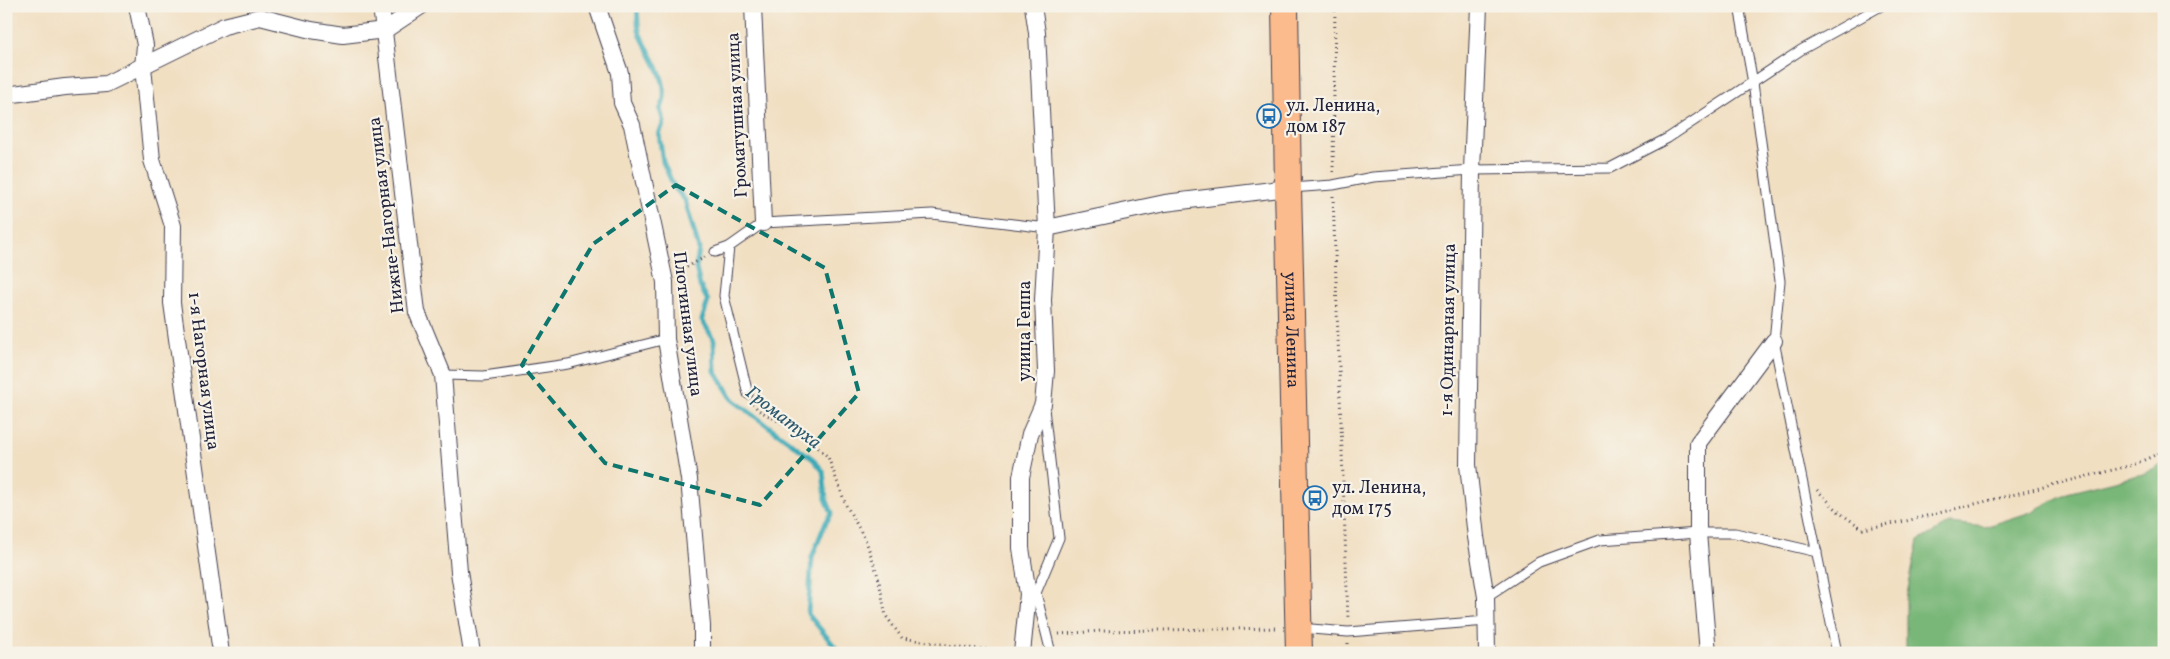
<svg xmlns="http://www.w3.org/2000/svg" width="2170" height="659" font-family="Vollkorn,serif">
<style>
.forest{fill:#79b778;stroke:#4e6c5a}
.lines{fill:none;stroke-linecap:round;stroke-linejoin:round}
.stream{stroke:#3aaab8;stroke-width:5}
.lane-casing{stroke:#413e4f;stroke-width:11}
.street-casing{stroke:#413e4f;stroke-width:18}
.primary-casing{stroke:#413e4f;stroke-width:28}
.path{stroke:#413e4f;stroke-width:3;stroke-dasharray:1 4;stroke-linecap:butt}
.lane{stroke:#fff;stroke-width:9}
.street{stroke:#fff;stroke-width:16}
.primary{stroke:#fbbb8c;stroke-width:26}
.marked{fill:none;stroke:#0f766e;stroke-width:4;stroke-dasharray:10 6;stroke-linejoin:round}
.labels{text-anchor:middle;dominant-baseline:central;stroke-width:4.5;stroke-linejoin:round;paint-order:stroke}
.poi-label{font-size:18px;fill:#22223b;stroke:#f7f3e8;text-anchor:start}
.street-label{font-size:18px;fill:#22223b;stroke:#f7f3e8}
.water-label{font-size:19px;font-style:italic;fill:#2c586d;stroke:#f7f3e8}
</style>
<rect width="100%" height="100%" fill="#f7f3e8"/>
<filter id="ink" filterUnits="userSpaceOnUse"><feTurbulence type="fractalNoise" baseFrequency=".02" numOctaves="2"/><feDisplacementMap in="SourceGraphic" scale="10" xChannelSelector="R" yChannelSelector="G"/><feConvolveMatrix kernelMatrix="1 2 1 2 8 2 1 2 1" color-interpolation-filters="sRGB"/></filter>
<filter id="wash" filterUnits="userSpaceOnUse"><feTurbulence type="fractalNoise" baseFrequency=".0096" numOctaves="4" result="noise"/><feDisplacementMap in="SourceGraphic" scale="20" xChannelSelector="R" yChannelSelector="G"/><feGaussianBlur stdDeviation="1.12" result="paint"/><feColorMatrix in="noise" values="0 0 0 0 0 0 0 0 0 0 0 0 0 0 0 0 0 1.4 0 .05"/><feComposite in="paint" operator="in"/></filter>
<g filter="url(#wash)">
<rect width="100%" height="100%" fill="#f1dfc2"/>
<polygon class="forest" points="2164,463 2164,653 1906,653 1906,599 1918,541 1950,523 1985,527 2031,512 2067,493 2143,474"/>
<g class="lines">
<path class="stream" d="M637,6C638,15 637,26 640,34C650,56 674,85 660,110L664,122L659,134L663,162L674,187L685,200L699,249L696,268L700,286L708,301L702,320L714,340L715,371L733,400L813,459L823,471L826,499L832,513L825,524L812,557L808,614L840,653"/>
</g>
</g>
<g filter="url(#ink)">
<g class="lines">
<g class="lane-casing">
<g id="lane">
<polyline points="1739,6 1753,83 1780,281 1774,341 1837,653"/>
<polyline points="1290,188 1333,185 1373,177 1472,170 1610,168 1668,138 1801,50 1881,6"/>
<polyline points="729,247 724,296 748,394"/>
<polyline points="715,252 729,247 763,223 932,214 1047,228"/>
<polyline points="443,375 484,376 568,364 666,339"/>
<polyline points="1036,593 1059,538 1044,409"/>
<polyline points="1031,594 1036,593 1051,653"/>
<polyline points="1486,597 1539,562 1600,540 1698,533 1735,533 1817,552"/>
<polyline points="1299,628 1348,632 1487,621"/>
</g>
</g>
<g class="street-casing">
<g id="street">
<polyline points="137,6 145,45 143,67 152,160 173,226 172,303 221,653"/>
<polyline points="381,6 417,312 443,375 459,572 472,653"/>
<polyline points="597,6 620,73 622,103 632,125 665,282 666,339 689,479 702,626 702,653"/>
<polyline points="753,6 763,223"/>
<polyline points="1479,6 1472,170 1468,465 1476,537 1486,597 1487,653"/>
<polyline points="6,95 65,87 106,84 224,26 260,17 311,30 343,35 385,30 421,6"/>
<polyline points="1047,228 1165,203 1288,188"/>
<polyline points="1022,653 1028,594 1021,548 1021,477 1030,434 1043,404 1046,371 1043,300 1047,228 1037,33 1033,6"/>
<polyline points="1708,653 1698,533 1698,443 1774,341"/>
</g>
</g>
<g class="primary-casing">
<g id="primary">
<path id="s1" d="M1285,6L1288,188L1299,653"/>
</g>
</g>
<g class="path">
<polyline points="1333,172 1335,6"/>
<polyline points="1333,196 1348,620"/>
<polyline points="678,272 705,257"/>
<polyline points="753,403 758,410 806,436 828,457 846,505 866,541 878,576 886,616 902,638 967,648 1007,651"/>
<polyline points="1817,490 1840,513 1863,529 1906,521 2133,465 2164,451"/>
<polyline points="1059,634 1101,631 1278,628"/>
<polyline points="1348,643 1348,653"/>
</g>
<use href="#lane" class="lane"/>
<use href="#street" class="street"/>
<use href="#primary" class="primary"/>
</g>
</g>
<path class="marked" d="M676,185L825,268L859,393L760,505L605,463L522,365L593,244Z"/>
<defs>
<g id="bus-ring" transform="scale(1.25)"><circle r="9.5" fill="#f7f3e8" stroke="#1f6fb2" stroke-width="1.5"/><path d="M-5-6H5V4H4V6H2V4H-2V6H-4V4H-5ZM-3.5-4V0h7V-4ZM-3.5 1.2v1.5H-2V1.2ZM2 1.2v1.5H3.5V1.2Z" fill="#1f6fb2"/></g>
</defs>
<g fill-rule="evenodd">
<use href="#bus-ring" x="1269" y="116"/>
<use href="#bus-ring" x="1315" y="498"/>
</g>
<g class="labels">
<g class="poi-label">
<text x="1286" y="106">ул. Ленина,<tspan x="1286" dy="21">дом 187</tspan></text>
<text x="1332" y="488">ул. Ленина,<tspan x="1332" dy="21">дом 175</tspan></text>
</g>
<g class="street-label">
<text transform="translate(738 115) rotate(-93)">Громатушная улица</text>
<text transform="translate(387 215) rotate(-97)">Нижне-Нагорная улица</text>
<text transform="translate(687 324) rotate(83)">Плотинная улица</text>
<text stroke="none"><textPath href="#s1" startOffset="324">улица Ленина</textPath></text>
<text transform="translate(1449 330) rotate(-89)">1-я Одинарная улица</text>
<text transform="translate(1025 331) rotate(-90)">улица Геппа</text>
<text transform="translate(203 371) rotate(83)">1-я Нагорная улица</text>
</g>
<g class="water-label">
<text transform="translate(783 418) rotate(38)">Громатуха</text>
</g>
</g>
<rect width="2170" height="659" fill="none" stroke="#f7f3e8" stroke-width="25"/>
</svg>
